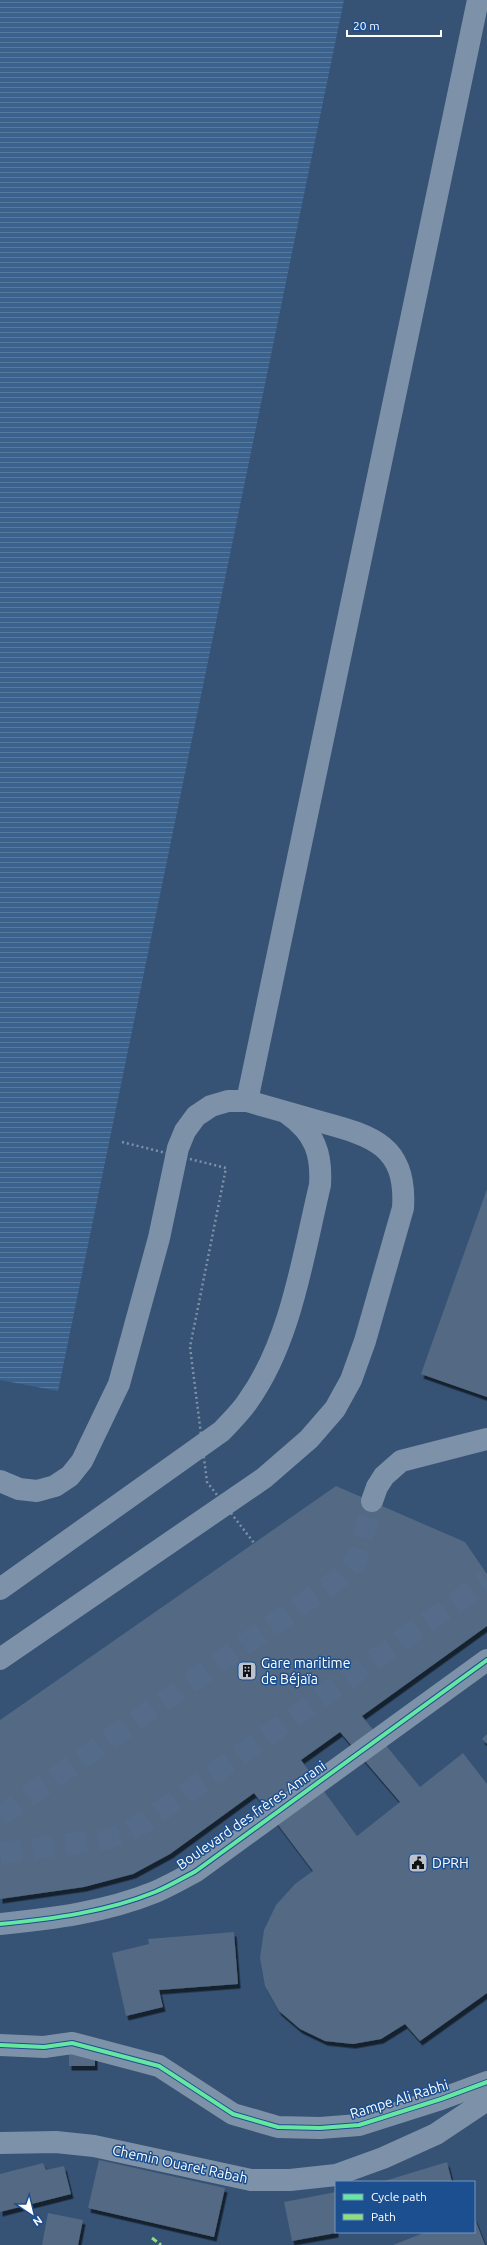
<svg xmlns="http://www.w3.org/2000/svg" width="487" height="2245" font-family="Ubuntu,sans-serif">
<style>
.water{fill:url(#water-rules)}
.building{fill:#526984;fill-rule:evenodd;filter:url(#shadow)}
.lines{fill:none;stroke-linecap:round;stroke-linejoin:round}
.minor-tunnel{stroke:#546c89;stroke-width:22;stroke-dasharray:22 11;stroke-linecap:butt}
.minor{stroke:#7d92a8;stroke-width:22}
.path-bridge{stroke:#7d92a8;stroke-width:2.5;stroke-dasharray:2 3;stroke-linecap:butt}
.quiet{stroke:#8de07e;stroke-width:3;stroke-dasharray:6 3;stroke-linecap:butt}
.cycleway-casing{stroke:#1b4f8f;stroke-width:6}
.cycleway{stroke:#66e7a1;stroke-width:4}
.labels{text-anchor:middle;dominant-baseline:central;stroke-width:3;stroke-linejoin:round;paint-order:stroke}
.poi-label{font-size:14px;fill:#fff;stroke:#1b4f8f;text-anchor:start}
.street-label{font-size:14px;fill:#fff;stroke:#1b4f8f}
</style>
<defs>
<pattern id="water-rules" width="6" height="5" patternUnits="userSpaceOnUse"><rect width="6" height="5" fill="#3b618d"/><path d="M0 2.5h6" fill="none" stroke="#58799e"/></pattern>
<filter id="shadow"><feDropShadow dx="2.5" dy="4.5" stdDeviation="0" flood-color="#0009"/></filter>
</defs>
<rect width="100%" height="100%" fill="#365274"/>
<polygon class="water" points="0,0 344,0 58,1391 0,1380"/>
<g class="building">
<polygon points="487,1189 487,1397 421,1374"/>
<path d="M336,1486L465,1542L487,1574V1626L362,1716L420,1787L463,1753L487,1784V1993L420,2041L405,2024L381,2039L353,2044L325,2041L300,2029L279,2011L265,1986L260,1958L264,1930L276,1905L295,1884L313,1871L254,1793L170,1854L133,1874L84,1887L0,1899V1720ZM340,1732L400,1802L357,1836L301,1760Z"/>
<polygon points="487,1734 487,1744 482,1739"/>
<polygon points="234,1932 238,1984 159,1990 163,2007 126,2016 112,1953 149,1944 148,1939"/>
<rect x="69" y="2051" width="26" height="15"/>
<polygon points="99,2160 225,2188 214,2237 88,2208"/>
<polygon points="447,2162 452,2182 381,2182"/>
<polygon points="43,2163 46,2170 64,2166 71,2194 0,2212 0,2174"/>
<polygon points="336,2192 336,2233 292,2241 284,2202"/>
<polygon points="48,2213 83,2220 78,2245 42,2245"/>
<polygon points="474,2217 485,2245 393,2245 426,2232 474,2232"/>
</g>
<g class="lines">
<g class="minor-tunnel">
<polyline points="0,1816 338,1579 355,1562 362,1542 372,1501"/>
<polyline points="0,1853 106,1839 129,1831 148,1820 487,1580"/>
</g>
<g class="minor">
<polyline points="247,1101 478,0"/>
<path d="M0,1481L19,1489L37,1491L55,1486L70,1476L82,1461L119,1384L159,1238L178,1148L185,1131L196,1116L211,1106L228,1101H247C271,1108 296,1115 321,1122C373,1136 407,1146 403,1208L365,1341L351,1380L335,1409L309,1439L264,1478L0,1659"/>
<polyline points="372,1501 377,1487 384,1476 401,1461 487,1439"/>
<path d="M0,1589L222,1431C231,1421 241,1412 248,1401C291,1341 303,1256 320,1185C322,1154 315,1133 288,1114"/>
<path d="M0,1924C52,1919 106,1912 155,1892C169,1886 183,1878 196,1871L487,1660"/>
<polyline points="0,2045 44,2047 72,2043 159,2066 233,2114 278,2127 320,2128 359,2125 441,2099 487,2082"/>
<polyline points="0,2143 56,2142 94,2146 251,2180 290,2180 336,2175 383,2158 436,2134 487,2100"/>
</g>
<polyline class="path-bridge" points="122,1142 226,1168 190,1347 207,1482 254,1543"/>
<polyline class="quiet" points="152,2238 161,2245"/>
<g class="cycleway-casing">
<g id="cycleway">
<path d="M0,1924C52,1919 106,1912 155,1892C169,1886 183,1878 196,1871L487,1660"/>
<polyline points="0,2045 44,2047 72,2043 159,2066 233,2114 278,2127 320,2128 359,2125 441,2099 487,2082"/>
</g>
</g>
<use href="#cycleway" class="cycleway"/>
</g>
<defs>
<g id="building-square" transform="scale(1)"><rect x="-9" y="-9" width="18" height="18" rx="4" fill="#b9c2ce" stroke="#1b4f8f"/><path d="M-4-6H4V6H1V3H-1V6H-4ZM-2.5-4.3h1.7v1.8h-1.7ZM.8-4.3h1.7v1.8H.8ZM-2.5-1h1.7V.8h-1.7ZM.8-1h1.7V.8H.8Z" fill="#111"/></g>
<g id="civic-square" transform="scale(1)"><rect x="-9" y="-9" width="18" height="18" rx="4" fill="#b9c2ce" stroke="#1b4f8f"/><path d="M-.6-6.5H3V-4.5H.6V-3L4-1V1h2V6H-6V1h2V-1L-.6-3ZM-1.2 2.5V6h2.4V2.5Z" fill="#111"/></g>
</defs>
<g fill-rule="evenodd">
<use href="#building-square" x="247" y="1671"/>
<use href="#civic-square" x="418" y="1863"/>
</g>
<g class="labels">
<g class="poi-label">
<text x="261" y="1663">Gare maritime<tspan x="261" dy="16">de Béjaïa</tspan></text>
<text x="432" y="1863">DPRH</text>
</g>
<g class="street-label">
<text transform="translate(251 1815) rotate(-35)">Boulevard des frères Amrani</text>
<text transform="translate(399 2099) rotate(-17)">Rampe Ali Rabhi</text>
<text transform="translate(180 2164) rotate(12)">Chemin Ouaret Rabah</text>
</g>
</g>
<rect x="335" y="2181" width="140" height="52" fill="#1b4f8f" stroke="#7695bc"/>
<rect x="343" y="2194" width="20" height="6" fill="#66e7a1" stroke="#7695bc"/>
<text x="371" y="2201" font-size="12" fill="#ffffff">Cycle path</text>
<rect x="343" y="2214" width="20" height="6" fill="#8de07e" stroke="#7695bc"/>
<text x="371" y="2221" font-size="12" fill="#ffffff">Path</text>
<g transform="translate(32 2213) rotate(145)" stroke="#1b4f8f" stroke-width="3" paint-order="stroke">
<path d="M0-3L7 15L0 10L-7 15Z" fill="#ffffff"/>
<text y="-6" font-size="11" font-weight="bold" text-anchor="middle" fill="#ffffff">N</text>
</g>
<path d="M347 30v6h94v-6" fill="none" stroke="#ffffff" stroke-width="2"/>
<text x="353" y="30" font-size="12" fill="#ffffff" stroke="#1b4f8f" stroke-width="3" paint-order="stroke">20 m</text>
</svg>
